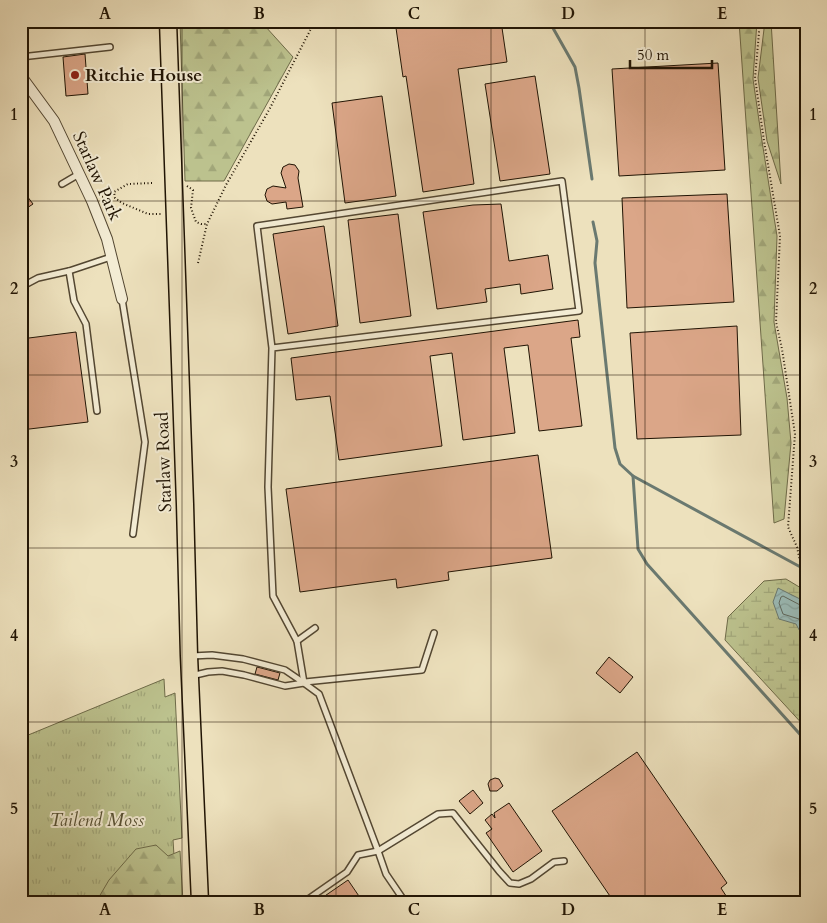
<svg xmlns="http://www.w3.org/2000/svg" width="827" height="923" font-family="Cardo,serif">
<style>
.grass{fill:url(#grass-tufts);stroke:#6e6b49}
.forest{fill:url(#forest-firs);stroke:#6e6b49}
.wetland{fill:url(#wetland-marsh);stroke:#6e6b49}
.water{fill:url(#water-waves);stroke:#6a7970}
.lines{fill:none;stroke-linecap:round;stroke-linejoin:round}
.shore{stroke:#5e685e;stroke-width:1}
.stream{stroke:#6a7970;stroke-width:3}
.building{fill:#dba688;stroke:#201404}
.lane-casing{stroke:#534732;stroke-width:8}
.street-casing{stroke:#534732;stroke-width:12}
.primary-casing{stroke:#201404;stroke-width:19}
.path{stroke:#201404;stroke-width:2;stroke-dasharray:1 2.5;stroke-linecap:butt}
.lane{stroke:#f3ecd4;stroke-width:5}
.street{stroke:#f3ecd4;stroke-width:10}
.primary{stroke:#ede1bd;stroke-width:16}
.grid{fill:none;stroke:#201404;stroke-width:1;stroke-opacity:0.55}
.poi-dot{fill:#8f2418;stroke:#f3ecd4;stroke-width:2}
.labels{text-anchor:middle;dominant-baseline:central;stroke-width:4;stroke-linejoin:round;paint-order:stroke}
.poi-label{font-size:18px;font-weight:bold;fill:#201404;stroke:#f3ecd4;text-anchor:start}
.street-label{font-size:18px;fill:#201404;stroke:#f3ecd4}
.park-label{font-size:18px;font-style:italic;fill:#575134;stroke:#f3ecd4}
.neatline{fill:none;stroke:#201404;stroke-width:2}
.grid-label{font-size:16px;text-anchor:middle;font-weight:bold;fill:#201404}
</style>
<defs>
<pattern id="grass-tufts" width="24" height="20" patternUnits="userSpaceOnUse" patternTransform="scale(1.25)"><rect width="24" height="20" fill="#bcc28e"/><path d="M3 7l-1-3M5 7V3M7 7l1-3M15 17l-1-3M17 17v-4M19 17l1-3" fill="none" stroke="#a1a679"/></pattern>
<pattern id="forest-firs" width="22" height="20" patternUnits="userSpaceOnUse" patternTransform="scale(1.25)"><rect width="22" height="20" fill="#bcc28e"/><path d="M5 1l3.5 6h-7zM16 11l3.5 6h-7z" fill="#a1a679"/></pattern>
<pattern id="wetland-marsh" width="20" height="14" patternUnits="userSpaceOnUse" patternTransform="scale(1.25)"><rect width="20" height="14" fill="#bcc28e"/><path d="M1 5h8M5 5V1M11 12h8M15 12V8" fill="none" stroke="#a1a679"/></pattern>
<pattern id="water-waves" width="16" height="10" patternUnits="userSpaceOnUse" patternTransform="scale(1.25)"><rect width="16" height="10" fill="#9bbcb8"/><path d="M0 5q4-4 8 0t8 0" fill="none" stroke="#85a19d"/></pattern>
</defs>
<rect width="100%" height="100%" fill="#ede1bd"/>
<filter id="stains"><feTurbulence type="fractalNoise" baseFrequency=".004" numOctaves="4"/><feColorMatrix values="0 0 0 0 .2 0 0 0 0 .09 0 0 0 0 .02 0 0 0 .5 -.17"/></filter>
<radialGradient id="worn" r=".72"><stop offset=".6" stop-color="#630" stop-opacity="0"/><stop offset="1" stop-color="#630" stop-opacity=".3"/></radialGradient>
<polygon class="grass" points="164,679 165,697 175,693 182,838 173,840 177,902 21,902 21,738"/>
<g class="forest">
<polygon points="180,21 258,21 265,26 293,57 224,181 185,181"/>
<polygon points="739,21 757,21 753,79 762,141 777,236 774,322 787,398 791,443 784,519 774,523"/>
<polygon points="765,21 771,21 781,184 767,141 758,78"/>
<polygon points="156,845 168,856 180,851 183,902 96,902 109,880 136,849"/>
</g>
<polygon class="wetland" points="786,579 806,591 806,728 725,640 728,617 764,581"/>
<polygon class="water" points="778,588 806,602 806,639 803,637 796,624 779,619 773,602"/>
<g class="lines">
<polyline class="shore" points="806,606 802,606 783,596 781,597 779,603 783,614 799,619 806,631"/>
<g class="stream">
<polyline points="549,21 575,67 579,88 592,179"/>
<polyline points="593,222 597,241 595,263 615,448 620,464 633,476 638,549 647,564 806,741"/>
<polyline points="633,476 806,570"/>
</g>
</g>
<g class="building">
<polygon points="395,21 501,21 507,62 458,69 474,184 423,192 406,76 403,77"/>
<polygon points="85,54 88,94 66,96 63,57"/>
<polygon points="718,63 725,170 619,176 612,69"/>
<polygon points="535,76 550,174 500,181 485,84"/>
<polygon points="382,96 396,196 345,203 332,103"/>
<polygon points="289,164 295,165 299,171 298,178 303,207 287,209 286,202 272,204 267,201 265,195 267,189 273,186 286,188 281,173 283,167"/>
<polygon points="21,188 33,204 21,212"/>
<polygon points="727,194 734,302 627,308 622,198"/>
<polygon points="501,204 509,261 548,255 553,289 521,294 520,284 485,289 487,302 437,309 423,212 473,205"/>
<polygon points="398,214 411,316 360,323 348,220"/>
<polygon points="324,226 338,326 288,334 273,234"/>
<polygon points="578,320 580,337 571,338 582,426 539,431 528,345 504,348 515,433 463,440 452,353 430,356 442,446 339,460 330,396 296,400 291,358"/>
<polygon points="737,326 741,435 637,439 630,333"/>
<polygon points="76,332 88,422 21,430 21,339"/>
<polygon points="538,455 552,558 448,572 449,580 397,588 396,579 300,592 286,489"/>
<polygon points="609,657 633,677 620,693 596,673"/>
<polygon points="257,667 280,673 278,680 255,674"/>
<polygon points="637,752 727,883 721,888 730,902 614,902 552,811"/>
<polygon points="495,778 499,779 503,786 497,791 490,791 488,784 490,780"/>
<polygon points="473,790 483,803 470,814 459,801"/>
<polygon points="509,803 542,851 513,872 486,833 492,829 485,820 492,814 495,818 494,813"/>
<polygon points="348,880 363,902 316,902"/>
</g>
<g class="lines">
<g class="lane-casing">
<g id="lane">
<polyline points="21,57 110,47"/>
<polyline points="62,184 79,174"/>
<polyline points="21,287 38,278 69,271"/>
<polyline points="122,299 145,442 133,534"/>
<polyline points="272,348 579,311 562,181 257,226 272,348 268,487 273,596 297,641 304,683 319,694 378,851 386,874 405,902"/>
<polyline points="97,411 86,324 74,301 69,271 111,257"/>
<polyline points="297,641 315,628"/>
<polyline points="191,676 208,672 222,671 244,675 285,686 304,683 285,670 243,659 212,655 192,656"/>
<polyline points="305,682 422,670 434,633"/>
<polyline points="304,902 347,872 358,855 378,851 438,814 453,813 499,871 510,883 519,884 531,879 554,862 564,861"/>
</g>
</g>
<g class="street-casing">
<polyline id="street" points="21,76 54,121 92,201 107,239 122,299"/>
</g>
<g class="primary-casing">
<polyline id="primary" points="168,21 185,504 189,656 200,902"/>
</g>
<g class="path">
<polyline points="594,21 613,23 615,21"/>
<polyline points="760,21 755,78 764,141 780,236 776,322 782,349 795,434 788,527 797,547 803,575 806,579"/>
<polyline points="152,183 128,184 114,192 115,198 122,203 148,214 162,214"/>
<polyline points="187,186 193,190 191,208 196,222 201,224 207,224"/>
<polyline points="102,197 114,192"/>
<polyline points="198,263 207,224 226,185 269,110 315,21"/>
</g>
<use href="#lane" class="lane"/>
<use href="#street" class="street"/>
<use href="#primary" class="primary"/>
</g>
<path class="grid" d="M182,21V902M336,21V902M491,21V902M645,21V902M21,201H806M21,375H806M21,548H806M21,722H806"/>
<circle class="poi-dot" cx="75" cy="75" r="5"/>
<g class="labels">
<g class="poi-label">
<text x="85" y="75">Ritchie House</text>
</g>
<g class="street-label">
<text transform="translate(97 176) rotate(66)">Starlaw Park</text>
<text transform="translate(164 462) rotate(-92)">Starlaw Road</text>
</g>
<g class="park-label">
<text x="97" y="820">Tailend Moss</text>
</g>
</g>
<rect width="827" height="923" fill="none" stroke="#ede1bd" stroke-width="55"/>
<path d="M630 60v8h82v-8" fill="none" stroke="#201404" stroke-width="2.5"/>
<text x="637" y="60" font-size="15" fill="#201404" stroke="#f3ecd4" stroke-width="4" paint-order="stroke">50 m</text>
<rect x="28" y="28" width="772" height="868" class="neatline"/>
<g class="grid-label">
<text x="105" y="19">A</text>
<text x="259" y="19">B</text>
<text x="414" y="19">C</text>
<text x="568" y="19">D</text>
<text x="722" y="19">E</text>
<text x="14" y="120">1</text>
<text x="813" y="120">1</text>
<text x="14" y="294">2</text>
<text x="813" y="294">2</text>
<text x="14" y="467">3</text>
<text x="813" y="467">3</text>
<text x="14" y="641">4</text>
<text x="813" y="641">4</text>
<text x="14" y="814">5</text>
<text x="813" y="814">5</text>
<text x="105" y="915">A</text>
<text x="259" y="915">B</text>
<text x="414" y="915">C</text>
<text x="568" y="915">D</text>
<text x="722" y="915">E</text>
</g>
<rect width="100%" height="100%" filter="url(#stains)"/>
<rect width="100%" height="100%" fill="url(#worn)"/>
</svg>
